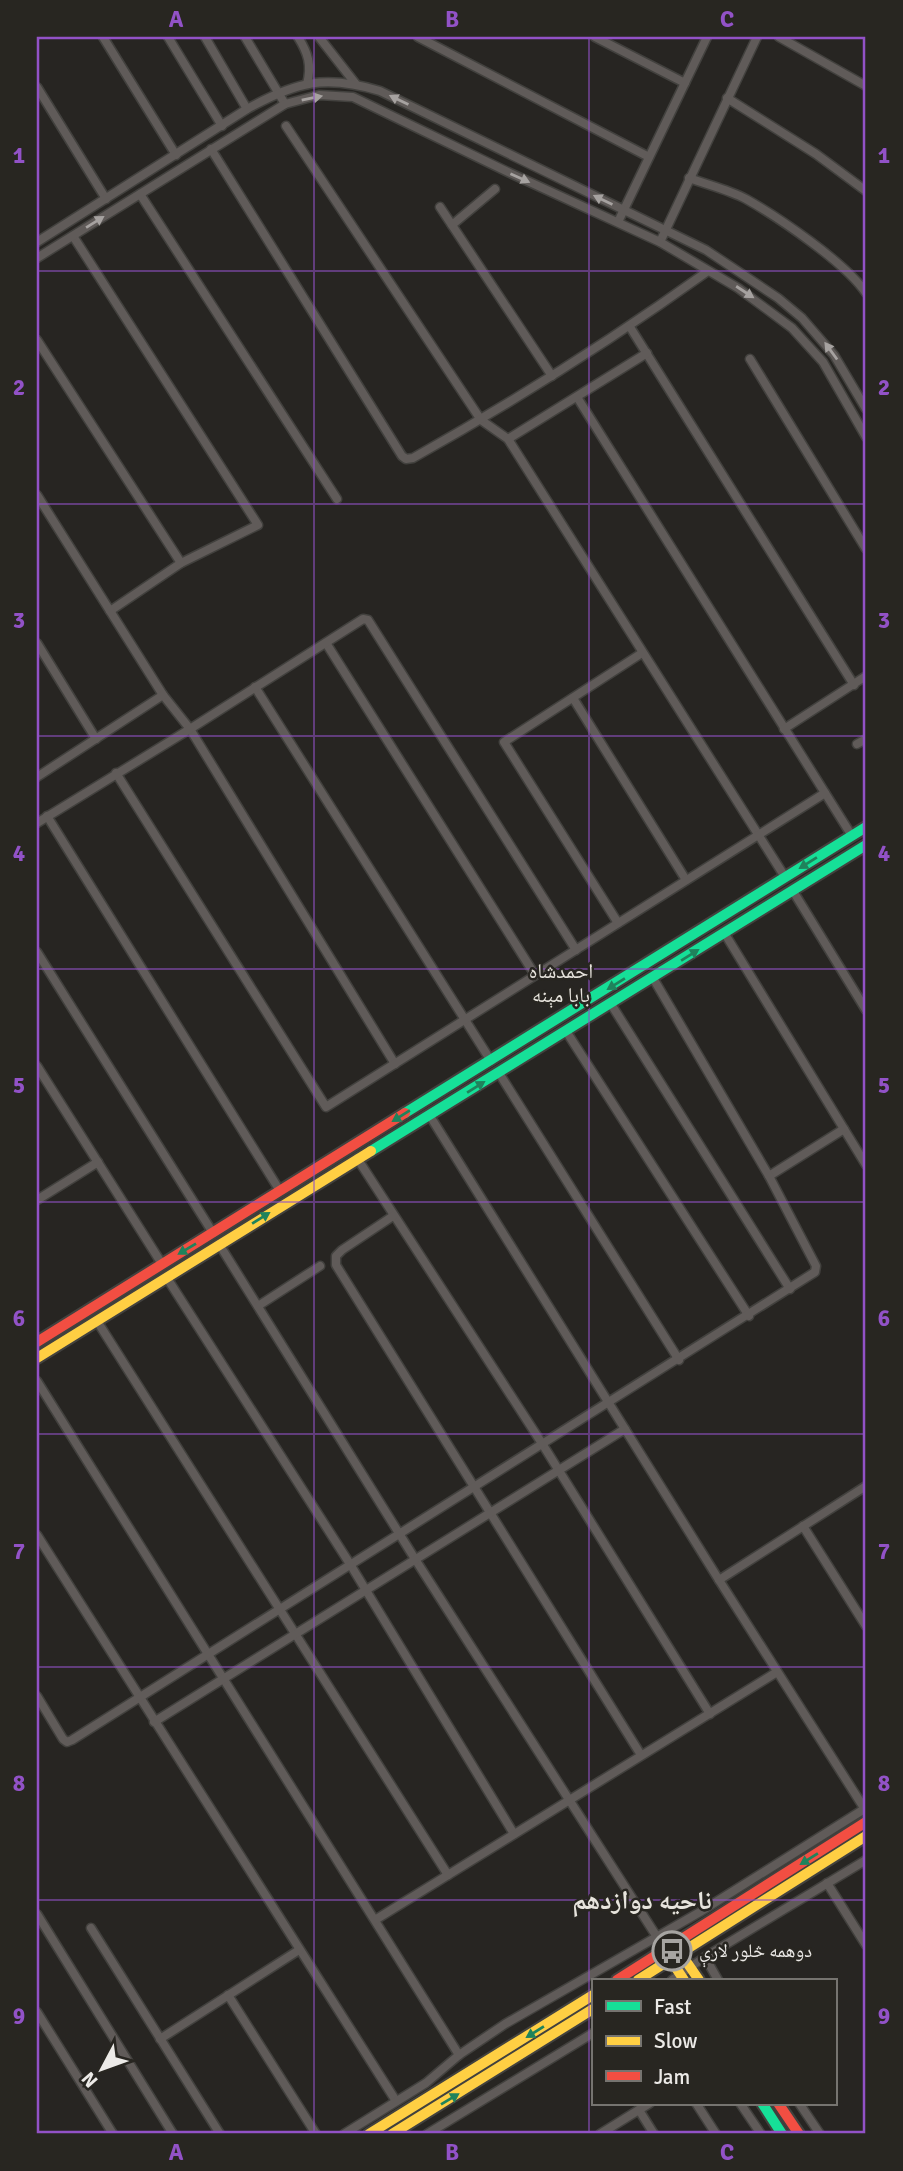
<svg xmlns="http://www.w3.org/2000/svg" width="903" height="2171" font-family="Signika,'Noto Naskh Arabic',sans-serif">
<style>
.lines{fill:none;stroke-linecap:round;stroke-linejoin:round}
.street-casing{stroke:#42413e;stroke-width:11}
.fast-casing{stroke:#42413e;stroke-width:14}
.slow-casing{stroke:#42413e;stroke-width:14}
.jam-casing{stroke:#42413e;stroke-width:14}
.street{stroke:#605b59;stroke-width:8}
.fast{stroke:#16e098;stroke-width:10}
.slow{stroke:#ffcf43;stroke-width:10}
.jam{stroke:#f24e42;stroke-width:10}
.oneway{fill:#a6a2a0}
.oneway2{fill:#1f835c}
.grid{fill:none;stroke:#9252c7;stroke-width:2;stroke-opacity:0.55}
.labels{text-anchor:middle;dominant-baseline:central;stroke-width:5;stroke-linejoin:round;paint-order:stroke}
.poi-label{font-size:19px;fill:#eceae7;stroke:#282621;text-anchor:start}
.neighbourhood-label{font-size:21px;fill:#e7e4dd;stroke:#282621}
.district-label{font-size:26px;font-weight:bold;fill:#e7e4dd;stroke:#282621}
.neatline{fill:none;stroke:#9252c7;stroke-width:2.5}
.grid-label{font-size:23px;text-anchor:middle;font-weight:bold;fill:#9252c7}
</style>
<rect width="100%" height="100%" fill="#272522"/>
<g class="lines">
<g class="street-casing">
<g id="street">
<polyline points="103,37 176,155"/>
<polyline points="168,37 222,126"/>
<polyline points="205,37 247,109"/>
<polyline points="245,37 285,104"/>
<path d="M298,37C308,53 312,65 307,84"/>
<polyline points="319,37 355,83"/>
<polyline points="418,37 649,157"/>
<polyline points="595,37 685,83"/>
<polyline points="779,37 866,86"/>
<polyline points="37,87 106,199"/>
<polyline points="727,98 816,154 866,191"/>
<polyline points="286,126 481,420 508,439 785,877"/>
<path d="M211,149L402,456L406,459L413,458C515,401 613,339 708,271"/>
<path d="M689,178C708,185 729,190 746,199C778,217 846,263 866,293"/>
<polyline points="140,194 337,499"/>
<polyline points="440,207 552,376"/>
<polyline points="618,222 707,37"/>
<polyline points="452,225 495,189"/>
<polyline points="73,236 258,525 181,563 110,611"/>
<path d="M37,242L247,109C296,82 325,74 380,91L706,250L778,298L802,318L834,355L866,409"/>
<polyline points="660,242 757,37"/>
<polyline points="37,258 285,104 319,95 353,97 510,173 660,242 738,288 792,328 823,362 866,437"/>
<polyline points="630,327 854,685"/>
<polyline points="37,340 181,563"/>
<polyline points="750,359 866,549"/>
<polyline points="577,397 852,836"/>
<polyline points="508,439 647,353"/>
<polyline points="37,495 163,695 190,729 395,1064"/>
<polyline points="37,643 96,739"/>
<polyline points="326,643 535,975"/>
<polyline points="255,687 491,1061"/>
<polyline points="573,698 686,880"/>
<polyline points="784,729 866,676"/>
<polyline points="857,744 866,739"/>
<polyline points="116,773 326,1107 825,793"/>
<polyline points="37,777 163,695"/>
<polyline points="47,816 280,1191"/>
<polyline points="37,823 190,729 363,619 368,620 576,950"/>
<polyline points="793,891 866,1010"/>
<polyline points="618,923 504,742 642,653"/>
<polyline points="725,934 866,1165"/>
<polyline points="37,952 213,1233"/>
<polyline points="611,1004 790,1289"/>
<polyline points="566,1031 749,1316"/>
<polyline points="37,1066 162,1264"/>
<polyline points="499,1073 679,1360"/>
<polyline points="430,1116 719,1580 866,1811"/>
<polyline points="357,1158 543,1445 710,1714"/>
<polyline points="769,1176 844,1129"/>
<polyline points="37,1200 98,1162"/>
<polyline points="393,1216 342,1250 336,1256 336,1265 641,1755"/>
<polyline points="219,1244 415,1559 657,1937"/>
<polyline points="167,1278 350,1564 514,1834"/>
<polyline points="258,1306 320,1266"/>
<polyline points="97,1321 448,1875"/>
<polyline points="37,1381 459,2055"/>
<polyline points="803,1526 866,1626"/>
<polyline points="37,1535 396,2101"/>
<polyline points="719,1580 866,1486"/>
<polyline points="37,1696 63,1739 67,1742 72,1740 815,1272 816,1266 769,1176 653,978"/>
<polyline points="154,1722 625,1429"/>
<polyline points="827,1883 866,1945"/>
<polyline points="37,1914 173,2134"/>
<polyline points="375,1920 777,1672"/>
<polyline points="91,1928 220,2134"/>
<polyline points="705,1957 718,1980"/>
<polyline points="672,1980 705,1957 866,1860"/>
<polyline points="228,1995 316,2134"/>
<polyline points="37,2012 113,2134"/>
<polyline points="160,2039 299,1950"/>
<polyline points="696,2103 716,2134"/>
<polyline points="740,2103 761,2134"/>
<polyline points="799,2103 820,2134"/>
<polyline points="639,2110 654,2134"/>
<polyline points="344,2134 426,2083 459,2055 505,2024 700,1912 866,1808"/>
<polyline points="427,2134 593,2033"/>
<polyline points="600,2134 650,2103"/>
</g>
</g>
<g class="fast-casing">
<g id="fast">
<polyline points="405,1113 866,827"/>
<polyline points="371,1151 866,845"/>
<polyline points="762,2103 782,2134"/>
</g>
</g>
<g class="slow-casing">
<g id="slow">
<polyline points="37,1358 371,1151"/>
<polyline points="677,1948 699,1980"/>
<polyline points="668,1956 684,1980"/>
<polyline points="638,1980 866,1836"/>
<polyline points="369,2134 593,1995"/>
<polyline points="392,2134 593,2009"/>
</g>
</g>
<g class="jam-casing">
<g id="jam">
<polyline points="37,1342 405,1113"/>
<polyline points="617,1980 866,1822"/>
<polyline points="778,2103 799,2134"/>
</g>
</g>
<use href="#street" class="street"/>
<use href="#fast" class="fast"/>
<use href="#slow" class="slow"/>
<use href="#jam" class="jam"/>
</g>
<defs><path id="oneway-solid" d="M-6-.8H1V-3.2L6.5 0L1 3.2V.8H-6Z" transform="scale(1.75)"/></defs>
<g class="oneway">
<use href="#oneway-solid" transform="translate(312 98) rotate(-11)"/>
<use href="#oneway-solid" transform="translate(399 100) rotate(-154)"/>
<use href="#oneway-solid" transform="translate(520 178) rotate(24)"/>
<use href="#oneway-solid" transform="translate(603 200) rotate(-154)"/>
<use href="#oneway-solid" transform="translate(95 222) rotate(-32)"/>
<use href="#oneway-solid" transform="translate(745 292) rotate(33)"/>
<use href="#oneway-solid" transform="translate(831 351) rotate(-126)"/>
</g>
<g class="oneway2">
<use href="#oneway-solid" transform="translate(808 863) rotate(148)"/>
<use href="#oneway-solid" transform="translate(690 955) rotate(-32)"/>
<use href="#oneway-solid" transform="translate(616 984) rotate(148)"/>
<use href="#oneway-solid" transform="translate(476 1087) rotate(-32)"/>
<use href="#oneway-solid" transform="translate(401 1116) rotate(148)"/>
<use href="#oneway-solid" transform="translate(261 1218) rotate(-32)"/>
<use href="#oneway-solid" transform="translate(187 1249) rotate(149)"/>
<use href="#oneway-solid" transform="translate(809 1859) rotate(148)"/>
<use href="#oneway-solid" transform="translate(535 2032) rotate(148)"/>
<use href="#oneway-solid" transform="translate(450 2099) rotate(-31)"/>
</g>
<path class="grid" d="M314,37V2134M589,37V2134M37,271H866M37,504H866M37,736H866M37,969H866M37,1202H866M37,1434H866M37,1667H866M37,1900H866"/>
<defs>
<g id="bus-ring" transform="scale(2.0125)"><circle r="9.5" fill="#282621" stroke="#a7a5a2" stroke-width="1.5"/><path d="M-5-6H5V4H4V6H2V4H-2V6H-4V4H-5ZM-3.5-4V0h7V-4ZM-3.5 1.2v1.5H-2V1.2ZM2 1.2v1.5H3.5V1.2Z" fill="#a7a5a2"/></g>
</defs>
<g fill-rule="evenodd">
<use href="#bus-ring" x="672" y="1951"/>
</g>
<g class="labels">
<g class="poi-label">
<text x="699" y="1951">دوهمه څلور لارې</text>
</g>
<g class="neighbourhood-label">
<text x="561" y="971">احمدشاه<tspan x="561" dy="24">بابا مېنه</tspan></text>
</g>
<g class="district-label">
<text x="642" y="1901">ناحیه دوازدهم</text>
</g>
</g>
<rect width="903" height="2171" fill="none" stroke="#282621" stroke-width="77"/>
<rect x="592" y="1979" width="245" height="126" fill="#282621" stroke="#767470" stroke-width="2"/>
<rect x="606" y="2001" width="35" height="10" fill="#16e098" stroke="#767470" stroke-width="2"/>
<text x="654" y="2014" font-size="21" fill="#eceae7">Fast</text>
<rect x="606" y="2036" width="35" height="10" fill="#ffcf43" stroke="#767470" stroke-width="2"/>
<text x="654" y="2048" font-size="21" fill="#eceae7">Slow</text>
<rect x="606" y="2071" width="35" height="10" fill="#f24e42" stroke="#767470" stroke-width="2"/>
<text x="654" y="2084" font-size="21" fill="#eceae7">Jam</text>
<g transform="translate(102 2069) rotate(229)" stroke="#282621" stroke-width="5" paint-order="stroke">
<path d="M0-5L12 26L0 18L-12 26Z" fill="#eceae7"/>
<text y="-10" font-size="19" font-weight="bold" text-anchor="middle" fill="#eceae7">N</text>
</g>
<rect x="38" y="38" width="826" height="2094" class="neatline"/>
<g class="grid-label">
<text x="176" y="27">A</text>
<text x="452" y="27">B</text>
<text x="727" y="27">C</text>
<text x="19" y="163">1</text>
<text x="884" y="163">1</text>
<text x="19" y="395">2</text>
<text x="884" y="395">2</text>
<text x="19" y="628">3</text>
<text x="884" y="628">3</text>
<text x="19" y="861">4</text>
<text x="884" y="861">4</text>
<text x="19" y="1093">5</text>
<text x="884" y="1093">5</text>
<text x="19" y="1326">6</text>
<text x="884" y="1326">6</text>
<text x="19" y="1559">7</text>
<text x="884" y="1559">7</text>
<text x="19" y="1791">8</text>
<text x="884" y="1791">8</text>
<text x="19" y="2024">9</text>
<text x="884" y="2024">9</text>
<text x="176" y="2160">A</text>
<text x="452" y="2160">B</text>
<text x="727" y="2160">C</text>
</g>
</svg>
